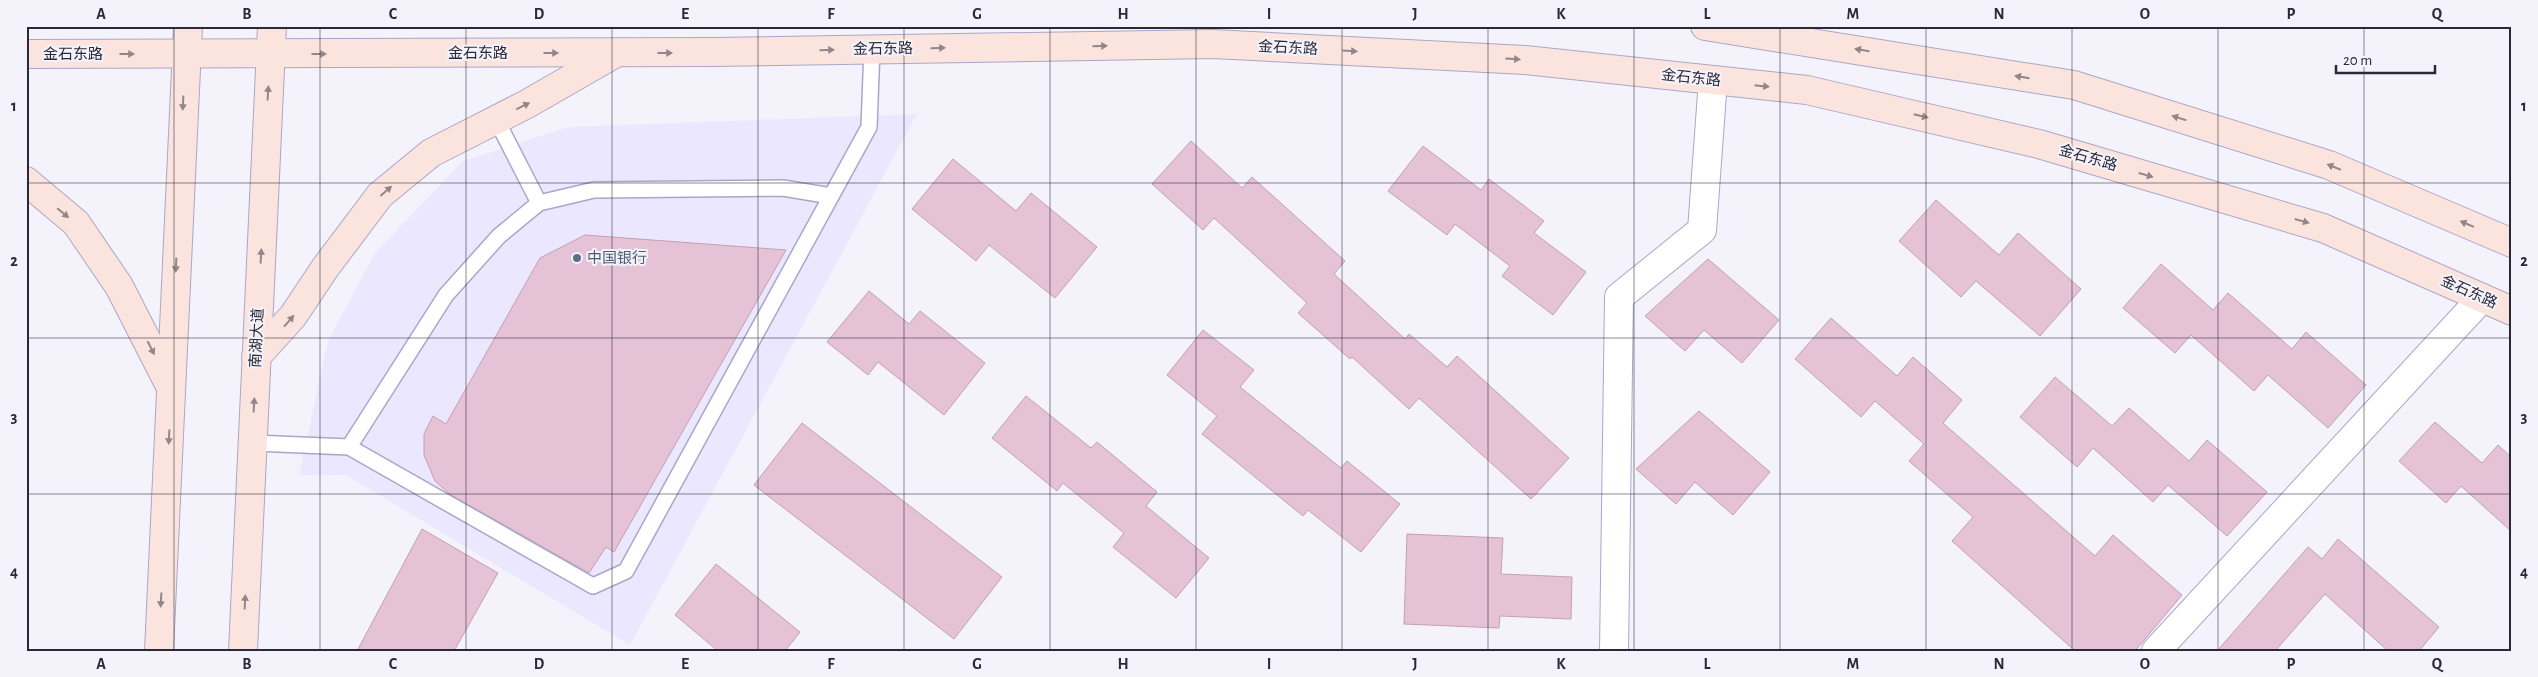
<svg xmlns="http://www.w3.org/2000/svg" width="2538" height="677" font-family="'Alegreya Sans','Noto Sans SC',sans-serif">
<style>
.commercial{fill:#ebe7fe}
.building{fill:#e6c2d6;stroke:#c3a0b3}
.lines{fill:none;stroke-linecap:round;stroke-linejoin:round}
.lane-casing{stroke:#aba6c8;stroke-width:18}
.street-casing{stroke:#aba6c8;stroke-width:30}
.secondary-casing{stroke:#aba6c8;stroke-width:30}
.lane{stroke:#fff;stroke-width:15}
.street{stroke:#fff;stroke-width:28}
.secondary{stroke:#fae4dd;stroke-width:28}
.oneway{fill:#93868a}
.grid{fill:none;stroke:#2c2937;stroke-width:1;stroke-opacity:0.55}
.service-dot{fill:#5c6f8a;stroke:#f4f3fb;stroke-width:2}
.labels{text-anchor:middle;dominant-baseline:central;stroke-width:4;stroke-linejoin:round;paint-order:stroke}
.street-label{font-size:15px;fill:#2c2937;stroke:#f4f3fb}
.service-label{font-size:15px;fill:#4e5e75;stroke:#f4f3fb;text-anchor:start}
.neatline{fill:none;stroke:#2c2937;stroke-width:2}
.grid-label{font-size:16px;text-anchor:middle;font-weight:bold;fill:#2c2937}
</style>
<rect width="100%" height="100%" fill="#f4f3fb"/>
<polygon class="commercial" points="917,114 630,645 346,475 299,475 328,341 375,253 463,161 569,127"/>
<g class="building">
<polygon points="1191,141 1242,188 1252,177 1345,261 1334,274 1405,339 1409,334 1447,367 1457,356 1569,458 1531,499 1419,398 1409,409 1352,357 1350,359 1298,313 1307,303 1214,218 1203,230 1152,184"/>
<polygon points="1423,146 1481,190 1489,179 1544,221 1534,233 1586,272 1553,315 1502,276 1510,266 1455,224 1447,235 1388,191"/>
<polygon points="953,159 1016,211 1031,193 1097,247 1055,298 989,245 976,261 912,209"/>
<polygon points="1936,200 1999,255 2018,233 2081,289 2040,336 1976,281 1961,297 1899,241"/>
<polygon points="585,235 786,250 614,552 606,547 589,573 451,495 435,481 424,455 424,434 433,416 446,424 540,258"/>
<polygon points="1708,259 1779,320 1742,363 1704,330 1685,351 1645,316"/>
<polygon points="2161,264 2213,310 2228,293 2292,349 2306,332 2366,385 2328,428 2268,375 2254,391 2191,335 2175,353 2123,308"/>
<polygon points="869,291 909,324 920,311 985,363 944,415 878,362 868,375 827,342"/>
<polygon points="1831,318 1897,376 1913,357 1962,400 1943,423 2095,556 2113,535 2182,595 2135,651 2075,651 1952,541 1973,517 1909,461 1924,444 1875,401 1861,417 1795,359"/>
<polygon points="1203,330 1254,370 1240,387 1341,468 1347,461 1400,504 1361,552 1308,510 1303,516 1202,434 1217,416 1167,375"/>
<polygon points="2055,377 2112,426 2129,408 2189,461 2207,440 2267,492 2227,536 2168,485 2153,502 2093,448 2077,467 2020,417"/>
<polygon points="1026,396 1091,448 1097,442 1157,492 1146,506 1209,558 1176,598 1113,547 1124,533 1063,483 1057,491 992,438"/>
<polygon points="1699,411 1770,472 1733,515 1695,482 1676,504 1636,469"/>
<polygon points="2435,422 2482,463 2498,445 2512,458 2512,532 2461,486 2446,503 2399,461"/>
<polygon points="802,423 1002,577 954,639 754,485"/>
<polygon points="422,529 498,573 454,651 357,651"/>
<polygon points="1407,534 1503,538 1501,574 1572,577 1571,619 1500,616 1499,628 1404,624"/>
<polygon points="2338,539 2439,627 2419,651 2388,651 2325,594 2275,651 2217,651 2308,547 2322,559"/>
<polygon points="716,564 800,632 785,651 718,651 675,615"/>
</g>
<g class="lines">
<g class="lane-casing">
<g id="lane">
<polyline points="496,119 539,203"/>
<polyline points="252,443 349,447 593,586 626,571 869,127 872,49"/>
<polyline points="349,447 446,295 499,236 539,203 594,190 783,188 831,196"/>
</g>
</g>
<g class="street-casing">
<g id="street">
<polyline points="1614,651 1619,297 1702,230 1713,80"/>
<polyline points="2156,651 2482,298"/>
</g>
</g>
<g class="secondary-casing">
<g id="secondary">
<polyline points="1705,26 2074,85 2329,165 2512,243"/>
<polyline points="26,54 714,52 1213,44 1525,60 1807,90 2039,144 2323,228 2512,311"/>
<polyline points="26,181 76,223 119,286 170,386"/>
<polyline points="256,357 293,316 325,268 380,195 431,153 527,104 614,54"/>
<polyline points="159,651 188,26"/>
<polyline points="243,651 272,26"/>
</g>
</g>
<use href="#lane" class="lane"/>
<use href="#street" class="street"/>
<use href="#secondary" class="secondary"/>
</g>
<defs><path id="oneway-solid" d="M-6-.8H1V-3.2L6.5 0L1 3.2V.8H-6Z" transform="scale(1.25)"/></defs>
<g class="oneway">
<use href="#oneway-solid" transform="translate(1100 46) rotate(-1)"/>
<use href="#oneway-solid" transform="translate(938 48) rotate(-1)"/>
<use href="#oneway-solid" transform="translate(827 50) rotate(-1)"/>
<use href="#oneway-solid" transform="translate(1862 50) rotate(-171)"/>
<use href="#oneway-solid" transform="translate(1350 51) rotate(3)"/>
<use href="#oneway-solid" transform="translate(551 53)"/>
<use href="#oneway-solid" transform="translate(665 53)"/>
<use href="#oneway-solid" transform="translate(127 54)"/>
<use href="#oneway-solid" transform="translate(319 54)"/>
<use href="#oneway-solid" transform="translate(1513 59) rotate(3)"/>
<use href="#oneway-solid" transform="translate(2022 77) rotate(-171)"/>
<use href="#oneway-solid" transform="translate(1762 86) rotate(6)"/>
<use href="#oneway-solid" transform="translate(268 93) rotate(-87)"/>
<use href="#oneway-solid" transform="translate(183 103) rotate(93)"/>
<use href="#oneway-solid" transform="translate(523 106) rotate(-26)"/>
<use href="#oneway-solid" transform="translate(1921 116) rotate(13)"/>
<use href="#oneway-solid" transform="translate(2179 118) rotate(-163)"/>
<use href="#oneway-solid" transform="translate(2334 167) rotate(-158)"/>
<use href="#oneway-solid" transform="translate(2146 175) rotate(16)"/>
<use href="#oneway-solid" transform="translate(386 191) rotate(-41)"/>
<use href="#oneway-solid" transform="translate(63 213) rotate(40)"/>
<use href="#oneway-solid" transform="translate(2302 221) rotate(16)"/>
<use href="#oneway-solid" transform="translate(2467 224) rotate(-157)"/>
<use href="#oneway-solid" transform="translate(261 256) rotate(-87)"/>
<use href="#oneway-solid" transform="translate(176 265) rotate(93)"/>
<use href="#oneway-solid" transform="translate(289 321) rotate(-49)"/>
<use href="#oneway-solid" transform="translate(151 348) rotate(63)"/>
<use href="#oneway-solid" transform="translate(254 405) rotate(-87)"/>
<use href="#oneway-solid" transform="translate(169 437) rotate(93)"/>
<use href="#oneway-solid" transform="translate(161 600) rotate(93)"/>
<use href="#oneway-solid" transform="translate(245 602) rotate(-87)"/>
</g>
<path class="grid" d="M174,26V651M320,26V651M466,26V651M612,26V651M758,26V651M904,26V651M1050,26V651M1196,26V651M1342,26V651M1488,26V651M1634,26V651M1780,26V651M1926,26V651M2072,26V651M2218,26V651M2364,26V651M26,183H2512M26,338H2512M26,494H2512"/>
<circle class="service-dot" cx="577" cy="258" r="5"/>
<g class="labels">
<g class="street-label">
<text transform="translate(1288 48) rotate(3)">金石东路</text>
<text transform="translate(883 49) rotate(-1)">金石东路</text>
<text x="478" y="53">金石东路</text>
<text x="73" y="54">金石东路</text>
<text transform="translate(1691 78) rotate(6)">金石东路</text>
<text transform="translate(2088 158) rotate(16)">金石东路</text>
<text transform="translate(2469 292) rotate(24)">金石东路</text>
<text transform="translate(257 338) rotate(-87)">南湖大道</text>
</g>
<g class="service-label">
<text x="587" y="258">中国银行</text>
</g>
</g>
<rect width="2538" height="677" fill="none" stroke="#f4f3fb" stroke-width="55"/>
<path d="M2336 65v8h99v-8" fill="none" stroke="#2c2937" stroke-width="2.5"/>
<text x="2343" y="65" font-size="15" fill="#2c2937" stroke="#f4f3fb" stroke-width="4" paint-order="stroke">20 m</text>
<rect x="28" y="28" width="2482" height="622" class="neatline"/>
<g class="grid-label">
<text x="101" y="19">A</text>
<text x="247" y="19">B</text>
<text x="393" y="19">C</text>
<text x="539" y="19">D</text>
<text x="685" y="19">E</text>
<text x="831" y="19">F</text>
<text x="977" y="19">G</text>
<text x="1123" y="19">H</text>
<text x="1269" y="19">I</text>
<text x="1415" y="19">J</text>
<text x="1561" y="19">K</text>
<text x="1707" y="19">L</text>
<text x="1853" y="19">M</text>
<text x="1999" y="19">N</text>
<text x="2145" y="19">O</text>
<text x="2291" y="19">P</text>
<text x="2437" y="19">Q</text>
<text x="14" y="111">1</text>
<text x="2524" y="111">1</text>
<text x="14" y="266">2</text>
<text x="2524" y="266">2</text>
<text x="14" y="422">3</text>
<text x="2524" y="422">3</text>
<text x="14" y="577">4</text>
<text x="2524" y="577">4</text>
<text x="101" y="669">A</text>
<text x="247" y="669">B</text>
<text x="393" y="669">C</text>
<text x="539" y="669">D</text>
<text x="685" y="669">E</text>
<text x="831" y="669">F</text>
<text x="977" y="669">G</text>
<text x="1123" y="669">H</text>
<text x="1269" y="669">I</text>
<text x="1415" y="669">J</text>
<text x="1561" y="669">K</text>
<text x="1707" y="669">L</text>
<text x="1853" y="669">M</text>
<text x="1999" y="669">N</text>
<text x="2145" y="669">O</text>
<text x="2291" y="669">P</text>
<text x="2437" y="669">Q</text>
</g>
</svg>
